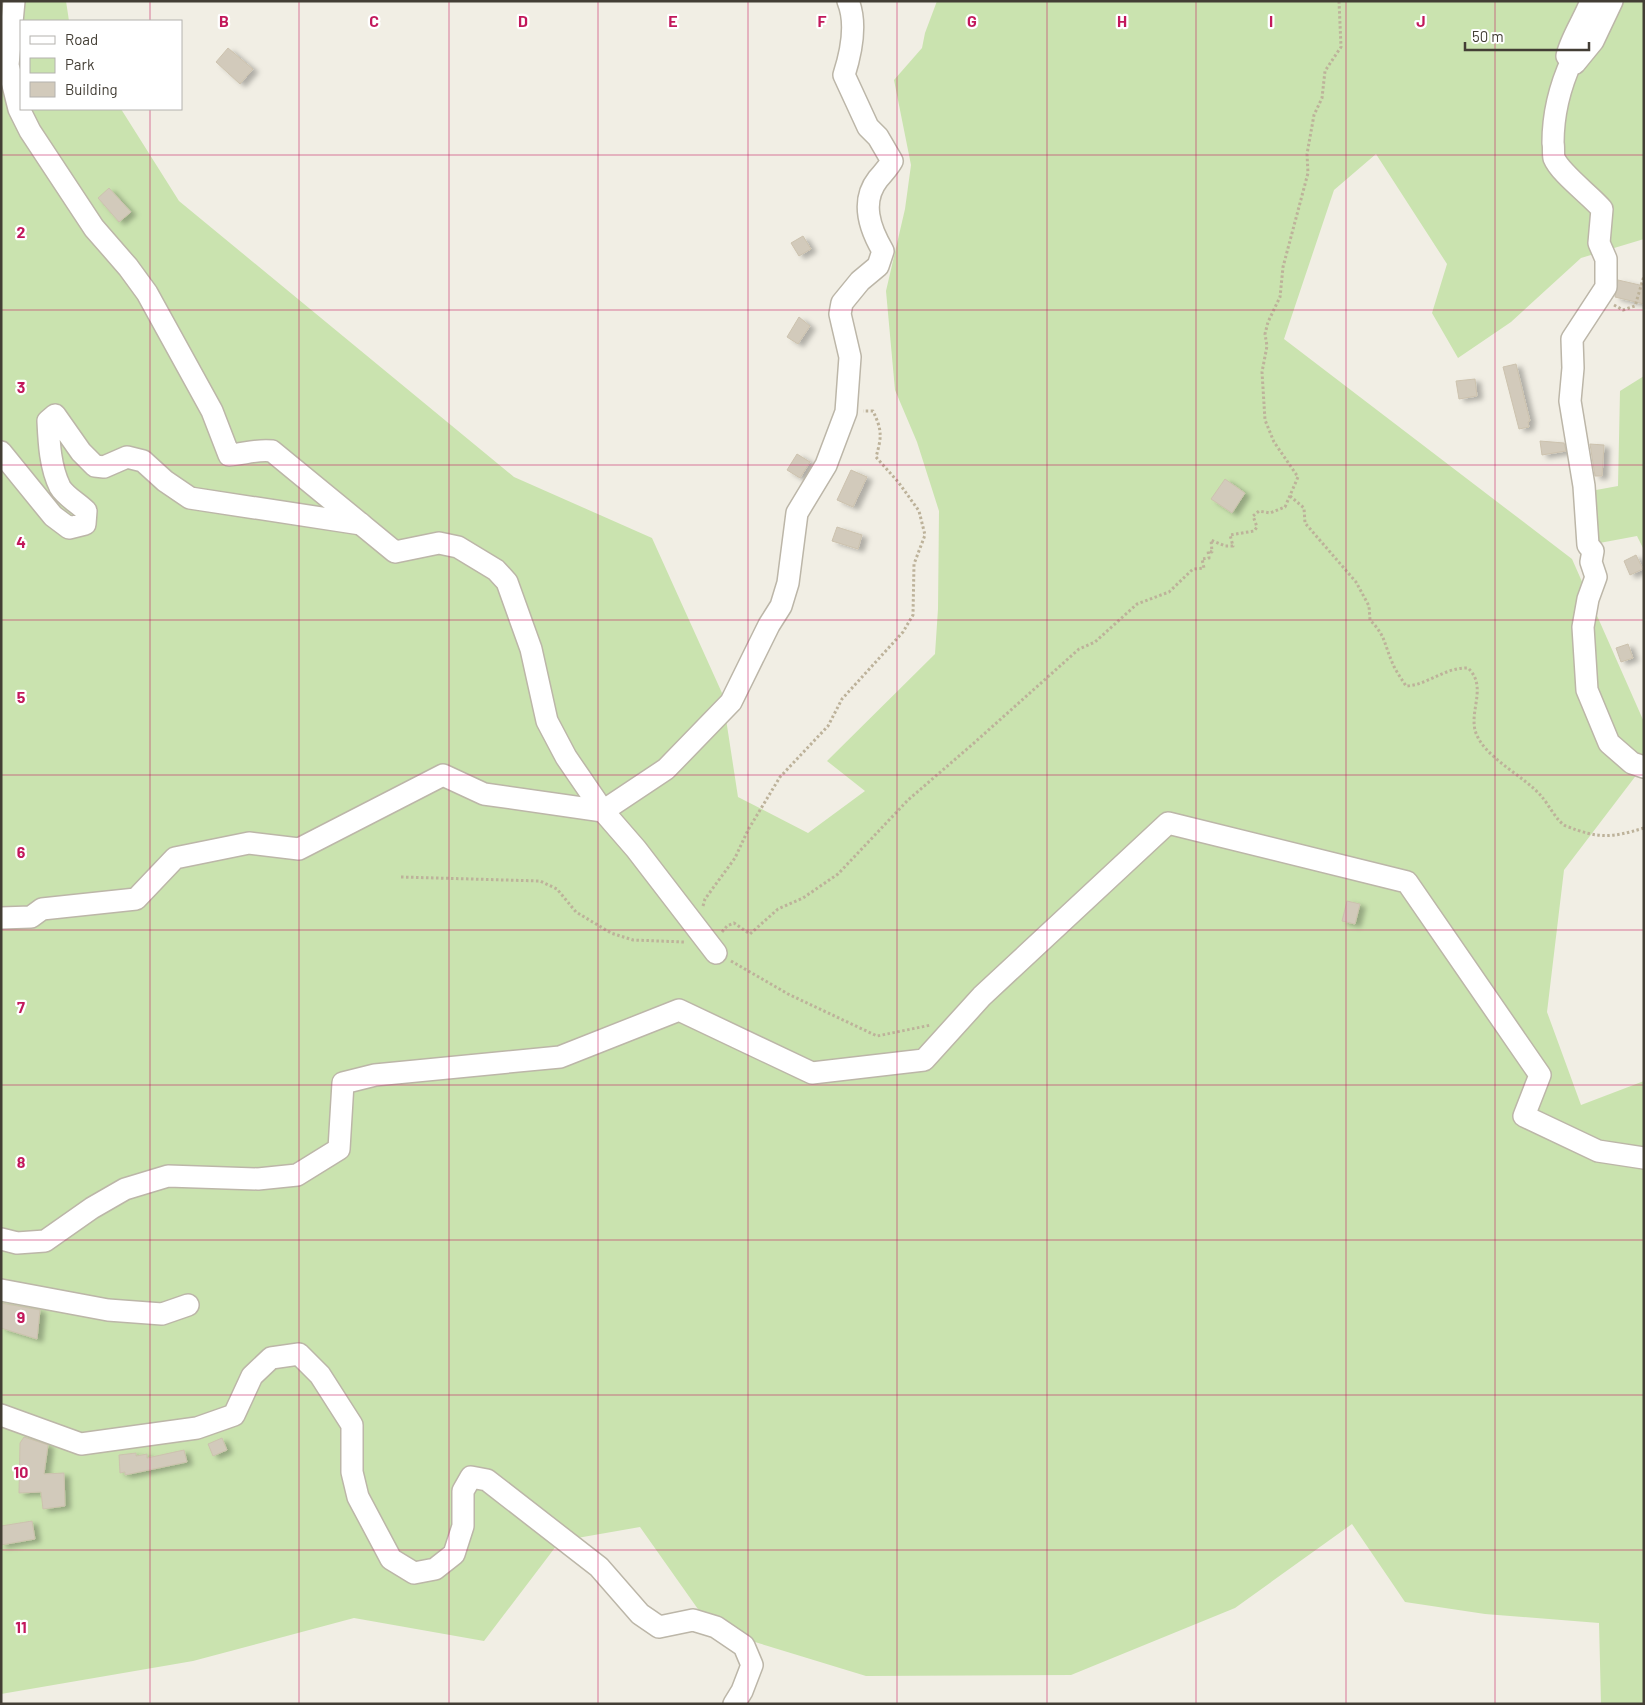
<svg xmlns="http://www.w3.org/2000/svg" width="1645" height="1705" font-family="Barlow,sans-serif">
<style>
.green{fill:#cae3af}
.building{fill:#d2cabb;stroke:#ccc2ae;filter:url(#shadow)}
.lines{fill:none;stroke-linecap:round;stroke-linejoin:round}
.minor-casing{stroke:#bcb6a8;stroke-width:24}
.path{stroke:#bdb29a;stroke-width:3;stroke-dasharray:2.5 2.5;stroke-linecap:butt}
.minor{stroke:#fff;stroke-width:21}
.grid{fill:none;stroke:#c2185b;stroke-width:1;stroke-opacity:0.55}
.grid-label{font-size:16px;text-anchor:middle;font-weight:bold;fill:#c2185b;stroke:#fff;stroke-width:4.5;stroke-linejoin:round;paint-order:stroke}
</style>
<defs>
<filter id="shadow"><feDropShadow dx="5.5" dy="3" stdDeviation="2.5" flood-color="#0004"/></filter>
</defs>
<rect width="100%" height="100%" fill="#f1eee4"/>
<g class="green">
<polygon points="1,1 66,1 69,21 21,21 21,109 121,109 179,201 514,477 652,538 722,693 738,797 808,833 865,791 827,761 935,654 938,609 939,511 917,442 895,390 886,291 905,209 911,165 894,80 922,48 925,33 937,1 1644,1 1644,239 1581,258 1511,322 1458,358 1432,313 1447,264 1376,154 1334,190 1284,339 1572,559 1644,722 1644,765 1564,870 1547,1012 1581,1105 1644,1081 1644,1704 1601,1704 1599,1623 1485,1614 1405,1602 1352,1524 1235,1608 1071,1675 866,1676 712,1629 640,1527 560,1541 484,1641 354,1618 193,1661 1,1694"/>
<polygon points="1644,376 1644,550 1637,536 1578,547 1574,494 1618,486 1620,391"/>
</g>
<g class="building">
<polygon points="228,48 253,69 240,84 216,62"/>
<polygon points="109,188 131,212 119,222 98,198"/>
<polygon points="803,236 811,249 799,256 791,243"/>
<polygon points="1618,280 1644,286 1644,304 1615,297"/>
<polygon points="799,317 810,326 798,344 787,337"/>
<polygon points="1516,364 1530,421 1528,422 1529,427 1519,429 1503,367"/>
<polygon points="1475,379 1477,396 1459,399 1456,381"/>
<polygon points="1540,441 1564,443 1566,451 1542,455"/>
<polygon points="1590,444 1604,445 1602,476 1595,476"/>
<polygon points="797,454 810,462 800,478 787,470"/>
<polygon points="851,470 867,477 853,507 837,500"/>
<polygon points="1225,479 1245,493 1232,513 1211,499"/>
<polygon points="837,527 862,535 858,549 832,541"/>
<polygon points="1636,555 1643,569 1630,575 1624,561"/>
<polygon points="1628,644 1633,658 1621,662 1616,648"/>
<polygon points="1347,901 1360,904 1355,924 1342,921"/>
<polygon points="1,1303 40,1310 37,1339 1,1328"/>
<polygon points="24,1437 48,1445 44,1474 64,1473 65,1506 43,1509 41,1492 19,1493 20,1443"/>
<polygon points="222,1438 227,1450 213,1456 208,1444"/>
<polygon points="184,1450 187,1462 125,1475 125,1472 120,1473 119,1455 136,1453 136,1456 147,1454 147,1458"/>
<polygon points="32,1521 35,1539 1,1545 1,1526"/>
</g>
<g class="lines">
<g class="minor-casing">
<g id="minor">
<path d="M14,1L8,65L19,109L30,131L94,228L128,267L147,293L212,411L229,455C244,454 257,449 272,451L395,552L439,543L458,547L496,570L507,582L531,649L547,721L566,757L603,811L636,849L716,953"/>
<path d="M1591,1C1585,18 1570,40 1567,56L1575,63L1593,41L1612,1"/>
<path d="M1572,60C1560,86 1553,113 1553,143C1554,147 1553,154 1554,158C1560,173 1590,195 1602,209L1599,243L1606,259V287L1572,339L1573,368L1570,401L1584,486L1588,545L1593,551L1591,562L1596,577L1588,599L1583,627L1587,690L1609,743L1632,763L1644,767"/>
<path d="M1,452L53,516L69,528L85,524L86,511C78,503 65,496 60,487C50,467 49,442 48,421L55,415L81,452L95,466L104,467L127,457L143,461L165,481L190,498L361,524"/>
<path d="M1,918L31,917L42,909L136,899L175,858L249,843L299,849L443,775L484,794L603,811L666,769L731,702L769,625L781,606L788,583L797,513L826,465L846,412L850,357L840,314L842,303L860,281L878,266L883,251C870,229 860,202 878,179C883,173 888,168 892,161L878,137L868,127L844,75C851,53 857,23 848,1"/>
<polyline points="1,1239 17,1243 45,1241 92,1208 125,1189 168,1176 258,1179 297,1175 339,1149 343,1083 375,1075 560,1057 679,1010 812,1073 924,1060 982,996 1168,823 1407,882 1540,1075 1524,1116 1598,1151 1644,1158"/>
<polyline points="1,1290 108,1310 162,1314 188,1305"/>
<polyline points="1,1415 81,1444 197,1428 234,1415 252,1376 271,1358 299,1354 320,1375 352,1425 352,1472 358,1497 391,1559 414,1573 435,1569 454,1554 463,1526 463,1491 471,1477 487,1480 599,1567 640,1614 659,1627 693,1620 716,1627 744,1646 752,1665 742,1691 734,1704"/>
</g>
</g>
<g class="path">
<polyline points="1614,305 1623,310 1635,306 1644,276"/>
<path d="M1290,496L1304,508L1305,523L1356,582L1369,606L1370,620C1385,635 1384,643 1392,662C1395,670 1401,678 1406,686C1428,685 1445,667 1468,668C1487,686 1470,709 1475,730C1482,757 1525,776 1542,797C1549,805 1557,822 1566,826C1599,839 1611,838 1644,828"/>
<polyline points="401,877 540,881 557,889 576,912 611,933 633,940 684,942"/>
<path d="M703,906L705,899L735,858L748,830L780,777L828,726L842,699L903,632L913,615L914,564L925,535L919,511L899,483L876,457C882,436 882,430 873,411H863"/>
<polyline points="722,932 727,926 734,923 750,934 778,909 803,898 838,874 908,800 974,743 1079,649 1095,642 1137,604 1169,592 1193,569 1204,568 1202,559 1209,558 1208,551 1212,552 1211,540 1225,546 1233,546 1230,535 1254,531 1257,527 1253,516 1259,511 1270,513 1285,507 1298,477 1274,442 1265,420 1262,372 1267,346 1265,334 1268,322 1280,297 1283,267 1308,173 1307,154 1314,115 1322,98 1325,71 1341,47 1339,1"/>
<polyline points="731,961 788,994 877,1036 931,1025"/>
</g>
<use href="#minor" class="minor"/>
</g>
<path class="grid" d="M150,1V21M299,1V1704M449,1V1704M598,1V1704M748,1V1704M897,1V1704M1047,1V1704M1196,1V1704M1346,1V1704M1495,1V1704M150,109V1704M1,155H1644M1,310H1644M1,465H1644M1,620H1644M1,775H1644M1,930H1644M1,1085H1644M1,1240H1644M1,1395H1644M1,1550H1644"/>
<g class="grid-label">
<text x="224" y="27">B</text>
<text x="374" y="27">C</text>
<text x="523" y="27">D</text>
<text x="673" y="27">E</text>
<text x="822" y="27">F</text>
<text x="972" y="27">G</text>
<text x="1122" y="27">H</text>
<text x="1271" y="27">I</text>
<text x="1421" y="27">J</text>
<text x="21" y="238">2</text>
<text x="21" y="393">3</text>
<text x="21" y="548">4</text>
<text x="21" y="703">5</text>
<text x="21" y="858">6</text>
<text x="21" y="1013">7</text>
<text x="21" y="1168">8</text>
<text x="21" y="1323">9</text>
<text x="21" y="1478">10</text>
<text x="21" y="1633">11</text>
</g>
<rect width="1645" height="1705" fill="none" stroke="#433e35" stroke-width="5"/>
<rect x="20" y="20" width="162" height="90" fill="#ffffff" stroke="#b4b2ae"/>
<rect x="30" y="36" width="25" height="8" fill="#ffffff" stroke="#b4b2ae"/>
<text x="65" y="45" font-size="15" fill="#433e35">Road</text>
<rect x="30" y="58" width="25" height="15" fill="#cae3af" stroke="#b4b2ae"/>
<text x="65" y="70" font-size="15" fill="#433e35">Park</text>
<rect x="30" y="82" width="25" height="15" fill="#d2cabb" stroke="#b4b2ae"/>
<text x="65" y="95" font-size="15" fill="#433e35">Building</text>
<path d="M1465 42v8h124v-8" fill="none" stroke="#433e35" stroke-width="2.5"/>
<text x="1472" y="42" font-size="15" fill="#433e35" stroke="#ffffff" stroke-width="4" paint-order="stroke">50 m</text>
</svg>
